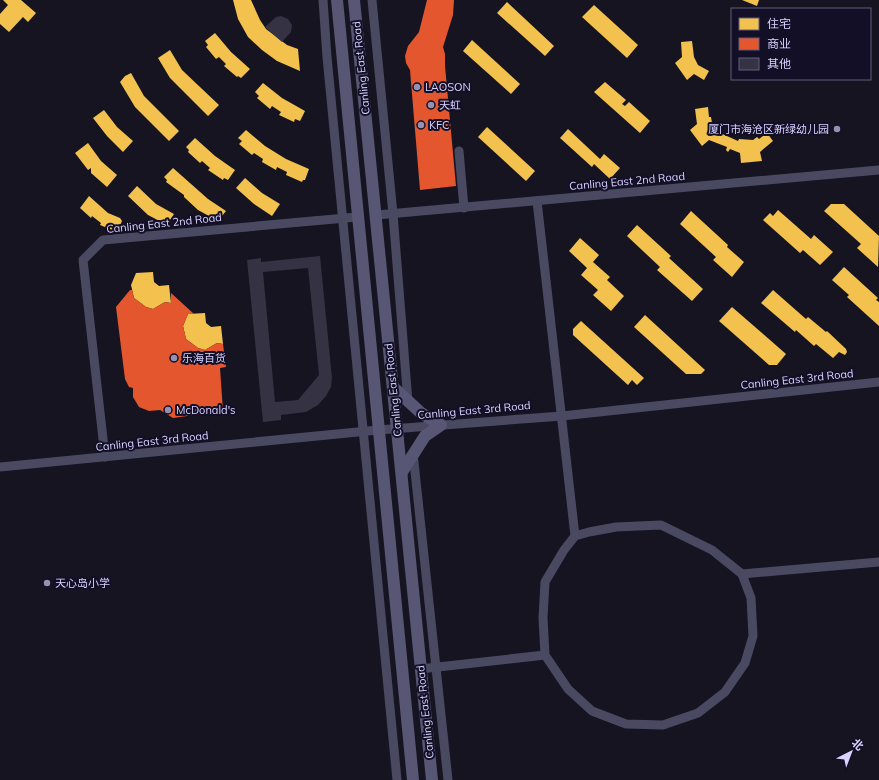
<svg xmlns="http://www.w3.org/2000/svg" width="879" height="780" font-family="Mulish,'Noto Sans SC',sans-serif">
<style>
.homes{fill:#f2c14e}
.shops{fill:#e4572e}
.building{fill:#343243;fill-rule:evenodd}
.lines{fill:none;stroke-linecap:round;stroke-linejoin:round}
.street{stroke:#4a4962;stroke-width:9}
.secondary{stroke:#575674;stroke-width:12}
.poi-dot{fill:#9591b1;stroke:#130f26;stroke-width:1.5}
.labels{text-anchor:middle;dominant-baseline:central;stroke-width:4;stroke-linejoin:round;paint-order:stroke}
.street-label{font-size:11px;fill:#d9d4ff;stroke:#130f26}
.poi-label{font-size:11px;fill:#d9d4ff;stroke:#130f26;text-anchor:start}
</style>
<rect width="100%" height="100%" fill="#161421"/>
<g class="homes">
<polygon points="3,0 21,0 36,13 28,22 23,17 9,32 0,24 0,14 8,5"/>
<polygon points="233,0 251,0 260,20 266,29 287,45 298,49 300,71 277,61 262,50 248,37 238,19"/>
<polygon points="742,0 759,0 757,6"/>
<polygon points="507,2 554,46 545,56 497,13"/>
<polygon points="594,5 638,45 627,58 582,17"/>
<polygon points="215,33 231,52 250,69 241,78 238,76 237,77 224,66 226,64 219,57 216,59 206,47 208,45 205,41"/>
<polygon points="472,40 520,84 511,94 463,51"/>
<polygon points="692,41 694,57 698,65 709,71 704,80 694,74 687,80 675,63 682,57 681,42"/>
<polygon points="170,50 182,70 219,105 208,116 170,78 158,58"/>
<polygon points="131,73 144,96 179,131 169,141 135,107 120,82 125,76"/>
<polygon points="605,82 626,100 622,104 625,106 629,102 650,121 640,133 594,92"/>
<polygon points="263,83 282,98 305,111 300,121 295,119 294,122 279,115 281,112 272,106 270,109 257,98 259,96 255,92"/>
<polygon points="708,107 709,117 711,117 712,123 717,128 721,131 720,133 738,141 739,139 753,140 757,137 759,139 767,133 773,141 760,152 762,161 741,163 740,153 730,149 728,152 726,150 727,147 709,140 702,146 690,130 697,124 695,109"/>
<polygon points="104,110 117,127 133,141 123,152 107,136 93,118"/>
<polygon points="487,127 535,171 526,181 478,137"/>
<polygon points="568,129 600,159 604,154 620,168 610,179 594,164 592,167 560,138"/>
<polygon points="246,130 265,146 286,159 309,169 305,180 303,180 302,182 286,175 287,172 277,167 276,170 262,162 263,159 254,153 252,155 239,144 242,141 238,138"/>
<polygon points="195,138 215,156 235,170 228,180 224,178 223,180 208,170 210,168 202,161 200,163 188,152 189,150 186,147"/>
<polygon points="88,143 101,161 117,175 107,187 91,173 91,168 88,170 75,153"/>
<polygon points="173,168 208,199 226,211 218,221 198,210 184,197 184,195 166,182 167,180 164,177"/>
<polygon points="245,178 262,193 280,204 272,216 254,204 236,188"/>
<polygon points="137,186 156,204 174,214 167,225 148,215 128,196"/>
<polygon points="89,196 108,213 120,218 122,221 117,232 100,225 101,223 92,216 91,218 80,208"/>
<polygon points="831,204 844,204 879,236 878,267 857,248 861,244 824,211"/>
<polygon points="778,210 811,239 814,235 833,252 820,265 803,250 800,253 763,220 770,213 773,216"/>
<polygon points="691,211 728,245 727,247 744,262 732,277 713,260 716,257 680,224"/>
<polygon points="637,225 671,256 669,258 703,289 692,301 657,270 660,267 627,236"/>
<polygon points="580,238 599,255 593,262 610,277 607,280 624,296 611,311 593,295 598,290 581,275 587,268 569,251"/>
<polygon points="844,267 878,298 876,300 879,302 879,326 847,297 849,295 832,280"/>
<polygon points="153,272 154,282 159,286 169,285 171,303 165,302 153,309 146,307 134,298 131,285 136,273"/>
<polygon points="773,290 806,319 808,317 826,332 827,331 846,349 847,352 845,355 839,352 833,358 816,344 814,346 796,330 795,332 761,303"/>
<polygon points="732,307 786,354 777,365 769,365 719,321"/>
<polygon points="205,313 206,323 211,327 221,326 223,344 217,343 205,350 198,348 186,339 183,326 188,314"/>
<polygon points="645,315 705,370 701,374 686,374 634,327"/>
<polygon points="581,321 644,378 637,385 632,380 628,385 573,335 573,329"/>
</g>
<g class="shops">
<polygon points="427,0 454,0 453,15 443,47 445,54 445,66 456,186 420,190 410,70 406,63 405,56 408,46 419,32"/>
<polygon points="130,290 132,290 134,298 146,307 153,309 165,302 171,303 171,293 194,314 188,314 183,326 186,339 198,348 205,350 217,343 223,344 226,367 220,368 223,411 173,418 160,410 149,411 139,407 133,397 133,388 129,387 125,379 116,307"/>
</g>
<g class="building">
<polygon points="281,16 288,19 292,25 291,32 282,42 265,27 276,17"/>
<path d="M320,256L332,378L331,387L326,396L318,405L306,412L281,415V420L263,422L247,260L261,258V262ZM308,268L319,375L298,400L275,402L263,272Z"/>
</g>
<g class="lines">
<g class="street">
<polyline points="323,0 327,57 397,780"/>
<polyline points="372,0 393,214 408,402"/>
<polyline points="459,151 464,208"/>
<polyline points="537,201 575,536"/>
<polyline points="377,215 879,170"/>
<polyline points="413,453 448,780"/>
<polyline points="105,457 83,260 103,240 357,217"/>
<polyline points="0,467 378,430 562,416 879,382"/>
<polygon points="661,525 712,550 742,574 751,598 753,636 745,663 725,692 698,713 663,725 626,724 592,711 568,689 545,655 543,618 545,582 564,550 575,536 589,532 616,527"/>
<polyline points="742,574 879,562"/>
<polyline points="420,669 545,655"/>
</g>
<g class="secondary">
<polyline points="337,0 413,780"/>
<polyline points="354,0 432,780"/>
<polyline points="393,387 421,413 441,425 425,436 402,472"/>
</g>
</g>
<g class="poi-dot">
<circle cx="417" cy="87" r="4"/>
<circle cx="431" cy="105" r="4"/>
<circle cx="421" cy="125" r="4"/>
<circle cx="837" cy="129" r="4"/>
<circle cx="174" cy="358" r="4"/>
<circle cx="168" cy="410" r="4"/>
<circle cx="47" cy="583" r="4"/>
</g>
<g class="labels">
<g class="street-label">
<text transform="translate(361 68) rotate(-96)">Canling East Road</text>
<text transform="translate(627 181) rotate(-5)">Canling East 2nd Road</text>
<text transform="translate(164 223) rotate(-6)">Canling East 2nd Road</text>
<text transform="translate(797 379) rotate(-6)">Canling East 3rd Road</text>
<text transform="translate(393 390) rotate(-96)">Canling East Road</text>
<text transform="translate(474 410) rotate(-5)">Canling East 3rd Road</text>
<text transform="translate(152 441) rotate(-6)">Canling East 3rd Road</text>
<text transform="translate(425 712) rotate(-96)">Canling East Road</text>
</g>
<g class="poi-label">
<text x="425" y="87">LAOSON</text>
<text x="439" y="105">天虹</text>
<text x="429" y="125">KFC</text>
<text x="829" y="129" text-anchor="end">厦门市海沧区新绿幼儿园</text>
<text x="182" y="358">乐海百货</text>
<text x="176" y="410">McDonald's</text>
<text x="55" y="583">天心岛小学</text>
</g>
</g>
<rect x="731" y="8" width="140" height="72" fill="#130f26" stroke="#625e7d"/>
<rect x="739" y="18" width="20" height="12" fill="#f2c14e" stroke="#625e7d"/>
<text x="767" y="28" font-size="12" fill="#d9d4ff">住宅</text>
<rect x="739" y="38" width="20" height="12" fill="#e4572e" stroke="#625e7d"/>
<text x="767" y="48" font-size="12" fill="#d9d4ff">商业</text>
<rect x="739" y="58" width="20" height="12" fill="#343243" stroke="#625e7d"/>
<text x="767" y="68" font-size="12" fill="#d9d4ff">其他</text>
<g transform="translate(851 752) rotate(42)" stroke="#130f26" stroke-width="3" paint-order="stroke">
<path d="M0-3L7 15L0 10L-7 15Z" fill="#d9d4ff"/>
<text y="-6" font-size="11" font-weight="bold" text-anchor="middle" fill="#d9d4ff">北</text>
</g>
</svg>
